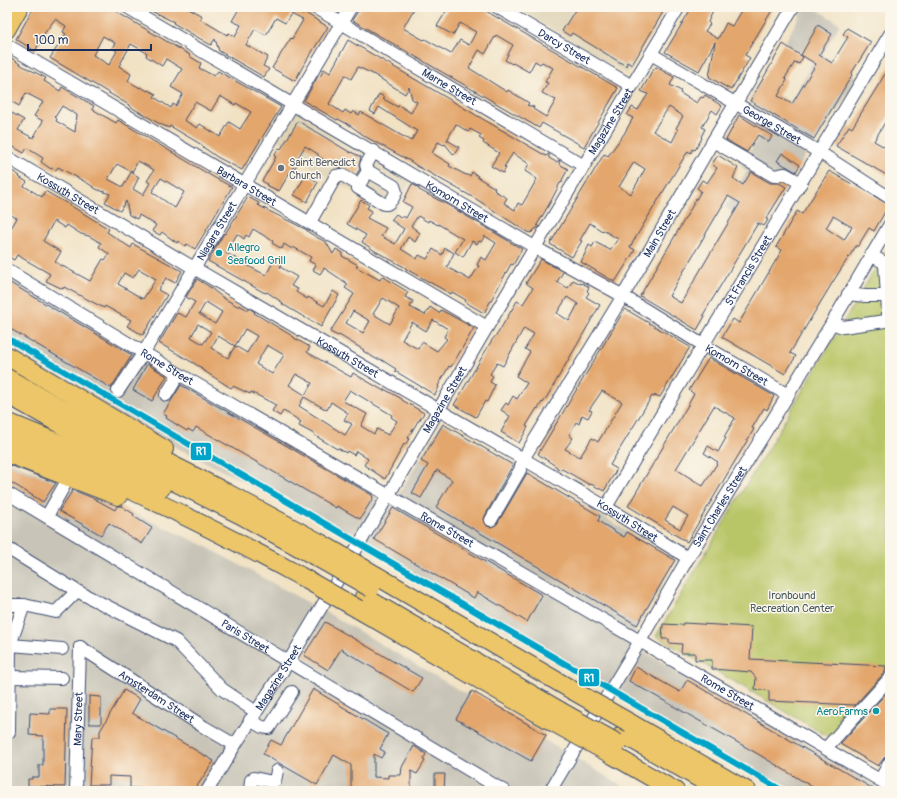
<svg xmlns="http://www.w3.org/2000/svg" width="897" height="798" font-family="Pangolin,sans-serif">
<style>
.built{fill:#dfd3b6}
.industrial{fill:#c8c4b8}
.green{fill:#b9c668;stroke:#6a7a63}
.building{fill:#e3a66c;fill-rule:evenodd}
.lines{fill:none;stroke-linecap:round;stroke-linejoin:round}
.minor-casing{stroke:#3b4a6d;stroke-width:14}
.major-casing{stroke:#3b4a6d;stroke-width:18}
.highway-casing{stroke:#3b4a6d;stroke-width:20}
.minor{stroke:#fff;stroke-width:12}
.major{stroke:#ecc669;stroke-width:16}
.highway{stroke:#ecc669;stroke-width:18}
.highway-bridge-casing{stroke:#3b4a6d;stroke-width:20;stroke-linecap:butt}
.highway-bridge{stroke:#ecc669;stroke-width:18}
.rail-1-casing{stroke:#fbf7ec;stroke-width:9}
.rail-1{stroke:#01a3c8;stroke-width:6}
.worship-dot{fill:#6b7280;stroke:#fbf7ec;stroke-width:1.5}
.culture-dot{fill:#0f9aa8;stroke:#fbf7ec;stroke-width:1.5}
.labels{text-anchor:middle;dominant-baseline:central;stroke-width:3;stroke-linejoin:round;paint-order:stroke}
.street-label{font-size:11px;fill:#1b2f5e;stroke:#fbf7ec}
.worship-label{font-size:11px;fill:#5b616d;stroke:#fbf7ec;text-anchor:start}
.culture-label{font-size:11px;fill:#0d838f;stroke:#fbf7ec;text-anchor:start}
.park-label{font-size:11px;fill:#4a5c61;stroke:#fbf7ec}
.line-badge{stroke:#fbf7ec;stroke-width:1.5}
.badge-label{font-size:11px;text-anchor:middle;font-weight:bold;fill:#fff}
</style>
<rect width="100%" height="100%" fill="#fbf7ec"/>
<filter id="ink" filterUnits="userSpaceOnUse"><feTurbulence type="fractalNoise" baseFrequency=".025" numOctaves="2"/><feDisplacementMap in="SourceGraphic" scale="8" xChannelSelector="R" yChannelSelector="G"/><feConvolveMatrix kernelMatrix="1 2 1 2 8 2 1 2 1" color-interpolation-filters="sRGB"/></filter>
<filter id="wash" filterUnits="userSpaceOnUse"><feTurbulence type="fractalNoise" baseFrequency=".012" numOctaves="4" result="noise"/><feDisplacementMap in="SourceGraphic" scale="16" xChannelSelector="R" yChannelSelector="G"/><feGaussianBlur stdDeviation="0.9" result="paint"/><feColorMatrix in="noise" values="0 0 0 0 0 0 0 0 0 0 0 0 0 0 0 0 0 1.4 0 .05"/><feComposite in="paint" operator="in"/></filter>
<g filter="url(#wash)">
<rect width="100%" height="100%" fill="#f1e2c4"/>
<g class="built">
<polygon points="514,7 667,7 627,74"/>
<polygon points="288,105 412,180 393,215 303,162 305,157 270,135"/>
</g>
<g class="industrial">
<polygon points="804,7 813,7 840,24 822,55 859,79 804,157 762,229 725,207 747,171 741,166 771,117 748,101 758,84 790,102 813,62 785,43"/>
<polygon points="7,273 335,465 392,506 442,422 516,465 676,560 629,643 888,791 781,791 309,515 50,383 7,356"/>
<polygon points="7,461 85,491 203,545 338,619 631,791 7,791"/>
</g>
<polygon class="green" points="890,244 890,681 834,740 656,636"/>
<g id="blocks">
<g class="building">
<path d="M34,7H108L190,55L189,56L201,63L199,68L214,76L218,71L281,107L242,170L217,157L203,147L202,145L170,126L169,128L160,124L129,106V105L50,58L66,34L63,32L66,26L55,19L41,38L42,39L35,51L16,39ZM103,36L115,43L112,48L117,51L109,65L93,55ZM131,44L147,53L146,56L162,66L166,59L182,69L171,87L183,94L176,106L173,104L171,108L154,97L156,94L148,90V91L140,87V88L128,81L131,74L119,66ZM220,96L235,105L236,103L251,112L240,129L229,122L220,137L200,124L197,128L184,120L195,102L211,111Z"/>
<polygon points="143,7 186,7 202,16 200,19 227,35 229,33 235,37 241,25 232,21 240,7 295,7 294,9 303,14 304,12 328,27 303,66 295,81 272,68 291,38 292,39 303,20 291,14 285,23 276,18 266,35 255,29 246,45 268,57 263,66 269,69 264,77 219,51 215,39 211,45 173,23 174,22"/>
<path d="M361,7H415L403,28L420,38L424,40L425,39L451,54L460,40L469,45L476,32L460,23L453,35L437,26L449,7H479L618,88L584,147L542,123L539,128L352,20ZM496,35L513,45L505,60L512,64L513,63L529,72L535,61L540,64L542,62L553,68L545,82L548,83L542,93L556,100L546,117L533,109L534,107L527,105L529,103L508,90L507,92L469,68L479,50L485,54Z"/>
<polygon points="577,7 666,7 632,65 627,62 626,66 572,33 570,36 562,31"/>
<polygon points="692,7 715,7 708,22 710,24 705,31 718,39 726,23 732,26 743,7 774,7 745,55 750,58 731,90 709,77 715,42 699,71 665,52"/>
<polygon points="818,25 832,34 819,55 832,63 848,37 843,34 847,28 871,42 851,74 852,75 814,139 750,101 783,44 803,57 799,64 795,62 785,78 787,80 778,96 792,104 816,64 801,55"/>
<path d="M348,40L546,156L549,154V158L556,162L560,160L559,164L568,169L562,180L563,182L560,183L551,201L537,225L539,227L535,229L531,233L527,232L476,199L428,172L417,166L410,161L366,137L351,126L338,119L337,120L304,101L318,76L320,77L324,69L330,73ZM358,67L373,74L405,94L409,87L412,99L417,102L411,113L399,105L398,107L383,99L384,97L379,94L370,111L375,114L379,107L417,131L411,141L361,112L359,115L353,111L351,114L345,110L343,113L329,104L345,75L351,79ZM456,124L468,132L470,129L481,135L479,138L484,141L483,143L499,153L491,166L503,173L506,168L504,167L513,153L529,164L525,171L537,179L522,205L518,203L515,210L504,203L507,198L495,191L494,190L495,188L477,177L478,176L472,172L470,176L464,174L449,166L450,164L432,153L438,142L444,145L445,144L454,155L459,147L447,140Z"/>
<path d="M7,55L23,66L46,78L44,81L60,91L62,87L94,106L92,109L116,123L118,120L215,178L232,187L195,249L187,244L185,246L178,241L177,243L162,232L160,235L152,231L156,225L139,215L137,219L129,215L126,201L120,211L105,202L110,194L96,189L89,184L58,167L56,170L52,168L51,169L41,162L43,158L27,148L24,153L10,145H7V122L12,113L24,120L18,130L33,138L43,121L34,116L43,102L26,93L19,106L7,99ZM62,106L77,115L75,132L56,121L57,119L55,117ZM138,161L154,170L147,181L150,183L143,195L133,189L139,177L131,172L123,187L108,179L117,164L132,172ZM161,178L184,192L175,208L152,192Z"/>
<polygon points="890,66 890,114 874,141 890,150 890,177 836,146 849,126 852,128"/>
<path d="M656,67L674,77L670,85L681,91L680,93L697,103L701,97L703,98L705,95L722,106L717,114L712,110L702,127L705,129L701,137L702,138L695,150L693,149L691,153L688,151L666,187L630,247L635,250L615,282L581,262L589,245L592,247L595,242L610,250L618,239L603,230L602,231L590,223L580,240L582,241L572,257L550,244L604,154L608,156L624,134L633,118L627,115L632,107L638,110L648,94L641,91L651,74H650ZM669,107L683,116L676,128L678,130L672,142L653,131ZM634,162L645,169L631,194L619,187Z"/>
<polygon points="739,115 772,136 769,142 758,135 747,152 726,140"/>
<polygon points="298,121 351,153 351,152 361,157 359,165 360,169 356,175 346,169 339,168 326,161 318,156 318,154 305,146 298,158 300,160 295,168 293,167 279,191 266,185 267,184 262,181 276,157 274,156 279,148 281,149"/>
<polygon points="782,153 800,165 796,172 777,161"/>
<path d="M718,155L738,168L733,178L743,185L751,172L770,183H779L786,187L766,219L768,220L764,226L758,223L703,315L705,316L697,330L640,296L701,191L697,188L702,180L707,183L717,168L712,164ZM728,196L740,203L681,303L669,296Z"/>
<path d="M7,170L11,173L12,171L20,176L19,177L27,182L24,186L42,197L45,191L68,204L109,229L107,232L131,248L133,244L182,271L175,283L166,278L158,290L167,295L143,335L127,326L131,320L121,315L105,306L104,308L64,287L63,289L46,281L50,274L17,255L14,260L7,256V228L10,230L17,218L7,213ZM54,221L65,228L67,225L81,234L89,236L101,243L99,247L109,254L105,260L103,259L90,281L55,262L61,252L43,241ZM139,269L156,279L143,299L118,284L124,273L133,278Z"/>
<path d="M829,171L852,184L853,183L889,205L874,231L869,228L858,246H856L834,280L790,353L796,356L785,374L722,337L733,319L739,323L782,250L776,247L797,211L802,214ZM833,216L852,227L844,240L826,228Z"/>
<polygon points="306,175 318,182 307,202 294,195"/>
<path d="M412,184L419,188V190L448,205L522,249L513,265L511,264L484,313L465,302L466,300L452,292L451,294L406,269V268L375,251L362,242L366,235L347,224L361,200L369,205L367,208L372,211L367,218L386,228L381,236L395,244L404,229L391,220L396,214L402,218L403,216L406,218L412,207L403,202ZM418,216L428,222L429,220L438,225V224L463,239L455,252L463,257L472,241L477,244L479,241L481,242L485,236L496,243L486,260L481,257L477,265L479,266L470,280L447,267L454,253L445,248L442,255L433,249L427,259L419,255L417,259L401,249L408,237L415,242L420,233L411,226Z"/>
<path d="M248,197L259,203L258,205L271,212L307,230L308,232L318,238L326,242L333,254L336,249L343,253L342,256L358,265L356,267L380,280L382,276L408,292L405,297L413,301L410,307L425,315L430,307L439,313L441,310L474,328L451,367L449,366L438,386L439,387L435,395L395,371L396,369L380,359H376L363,351L364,350L339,335L338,336L330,332L354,294L345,288L348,284L324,268L320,274L313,270L316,265L309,261L311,257L293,247L292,249L284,244L282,249L272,243L273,241L253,229L249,237L246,235L244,239L237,234L226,253L239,260L238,261L266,275L276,257L283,261L280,267L297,277L291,286L298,289L296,292L307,299L308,297L324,306L333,291L339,295L321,327L282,304L283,303L267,292L266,293L263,292L208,261L224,233L225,234ZM383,298L399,308L390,324L373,314ZM353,311L370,321L363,333L346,323ZM433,320L448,329L444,337L447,339L437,351L422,342L418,349L402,340L412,322L426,331Z"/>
<path d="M541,259L563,272L557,282L568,288L573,280L581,284L582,283L589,287L587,291L589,293L586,297L600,305L548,395L543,403L542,402L538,409L537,408L526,426L528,427L519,443L501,432L510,416L501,410L506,403L508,405L513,396L517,399L527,383L516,376L530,352L525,349L534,334L524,328L503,366L497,363L490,374L493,376L490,382L495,385L487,402L485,401L476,417L454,405L492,340L498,333L517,301L523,304L533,288L526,283ZM567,297L578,304L569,321L557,313Z"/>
<path d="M197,279L213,289V290L225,299L239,307V305L248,310L249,308L255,312L254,313L294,337V338L310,347L307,352L324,362L351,377L353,373L384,391V389L402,399V400L424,413L419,421H418L408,438L409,439L405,445L404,444L385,479L364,465L368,459L356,451L354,455L347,451L346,453L338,448L337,449L314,435V434L299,426L301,422L291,415L283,411L280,416L272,411L276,405L251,392L250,394L233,386L231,388L201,369L202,368L159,343L177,313L186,317L195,302L186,297ZM206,302L222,312L215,324L199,314ZM198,324L211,332L203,344L191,337ZM245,329L257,336L247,353L235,346ZM218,336L235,346L228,358L211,348ZM267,345L284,355L272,374L256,364ZM296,374L312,383L305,395L289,385ZM350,390L392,415L391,417L397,421L388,435L377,429L374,434L361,426L367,414L343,401ZM304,397L327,410L331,402L348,413L344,420L352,424L345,435L299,406Z"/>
<polygon points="7,281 132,355 111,388 7,327"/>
<path d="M625,309L690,347L660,397L655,395L654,397L652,396L613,460L610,465L617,469L604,491L591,484L590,485L562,469L561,470L557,468V467L538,454ZM602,391L622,402L598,442L592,438L580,457L565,449L573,438L569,435L576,422L579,424L582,415L588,418L592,411L589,410Z"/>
<path d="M709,358L774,396L767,410L764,408L752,428L754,429L687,542L628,506L688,405L694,394L689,390ZM714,406L735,418L724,437L726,438L718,452L708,446L704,453L718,462L703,486L676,469ZM673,507L688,516L680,529L665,520Z"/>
<polygon points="147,364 167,376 152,401 133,390"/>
<polygon points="181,385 372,495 373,498 360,519 337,506 336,508 196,427 193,432 188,429 187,431 166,418 167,416 163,414"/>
<polygon points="443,424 513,465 485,516 484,520 487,526 491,527 497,524 527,473 600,516 598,521 624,537 627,532 675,560 637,625 436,507 452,480 437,470 421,498 412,493 428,465 421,461"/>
<polygon points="7,464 56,483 43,502 7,480"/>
<polygon points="73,490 93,498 115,510 117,506 121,506 134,514 133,516 152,528 142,544 109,523 101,535 59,511"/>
<polygon points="393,508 542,595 527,622 477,592 474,598 374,539"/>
<polygon points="325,622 422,678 413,692 341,649 328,670 304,655"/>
<polygon points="683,623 752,627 750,659 886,666 885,672 855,705 769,701 769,691 755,689 756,678 751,672 712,669 712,660 695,660 695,653 681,653 682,644 669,643 669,639 662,639 663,624 683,625"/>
<polygon points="636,667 680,692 687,680 877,791 819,791 758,754 629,681"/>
<polygon points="313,689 388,734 380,749 385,752 381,758 374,754 374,777 388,778 388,775 401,775 402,767 414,746 426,754 423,760 425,761 417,774 411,771 411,791 351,791 351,765 334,755 317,785 263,754 271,740 281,745"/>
<polygon points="890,689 890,753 884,758 878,766 840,744"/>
<polygon points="124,690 140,699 132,713 214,761 195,789 130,788 130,777 109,776 109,785 89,785 92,737 100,737 100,731"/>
<polygon points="472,691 546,735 531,761 456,719"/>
<polygon points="89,696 101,697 101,724 89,724"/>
<polygon points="50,709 67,709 65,787 28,786 28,779 32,779 32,777 39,777 39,765 43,765 43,736 29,735 30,713 50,714"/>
<polygon points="435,774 445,774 444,791 435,791"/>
</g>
</g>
</g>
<g filter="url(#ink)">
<use href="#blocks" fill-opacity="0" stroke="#3b4a6d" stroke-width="1"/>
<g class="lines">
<g class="minor-casing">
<g id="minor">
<path id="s1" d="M127,7L543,252L623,296L703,345L788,395"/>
<path id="s2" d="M314,7L584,166"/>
<path id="s3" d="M497,7L632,86"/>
<path id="s4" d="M7,45L487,327"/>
<path id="s5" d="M651,54L819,152L890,198"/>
<polyline points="713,141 774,176 785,174 801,183"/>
<path id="s6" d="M7,157L194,268L606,507L688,558"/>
<path d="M359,185L358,188L384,204H387C391,202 394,197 396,192L394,186L368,171"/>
<polyline points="310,222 336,176 342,175 359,185 368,171 366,165 374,151"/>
<path id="s7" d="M7,270L179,374L890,786"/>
<polyline points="848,294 865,296 887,296"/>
<polyline points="832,323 843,327 885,321 888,318 888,312 885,265 883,262 871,255"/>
<path id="s8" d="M118,391L144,352L351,7"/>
<polyline points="166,395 179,374"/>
<path id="s9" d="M7,493L504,791"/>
<path id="s10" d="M606,507L890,34"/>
<polyline points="47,516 64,486"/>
<path id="s11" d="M491,520L520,470L523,459L623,296L713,141L793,7"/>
<polyline points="7,548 77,591"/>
<polyline points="7,603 12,605 24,605 56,612 77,591 176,641 222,689 256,712"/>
<polyline points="10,645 62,649"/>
<path id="s12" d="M80,647L204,727L235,745"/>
<polyline points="10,677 62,678"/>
<polyline points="250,720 262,727 269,728 292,692"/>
<polyline points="9,732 10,645 24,605"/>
<polyline points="826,748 890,678"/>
<polyline points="880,780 890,762"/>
<path id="s13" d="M76,791L80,647"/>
<path id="s14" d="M207,791L235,745L289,661L385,501L483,334L679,7"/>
<polyline points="250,791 251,780 254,778 273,782 275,781 277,771"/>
<path id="s15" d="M550,791L640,641L688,558L832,323L890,224"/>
</g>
</g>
<g class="major-casing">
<polyline id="major" points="7,30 20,7"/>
</g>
<g class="highway-casing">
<g id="highway">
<polyline points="7,356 164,449"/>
<polyline points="7,378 64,410 227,493 320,543"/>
<polyline points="7,394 67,428 241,515 313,555"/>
<polyline points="7,422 80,452 161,488"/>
<path d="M7,438C109,476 205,524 300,576"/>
<polyline points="7,453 118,496"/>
<polyline points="377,576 572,690"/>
<polyline points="364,597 560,711"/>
<polyline points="358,609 553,722"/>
<polyline points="630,723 747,791"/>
<polyline points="623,734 721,791"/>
<polyline points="611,754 675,791"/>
</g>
</g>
<use href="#minor" class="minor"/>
<use href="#major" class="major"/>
<use href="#highway" class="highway"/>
<g class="highway-bridge-casing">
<g id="highway-bridge">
<polyline points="320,543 377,576"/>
<polyline points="313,555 371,588"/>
<polyline points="300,576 358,609"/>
<polyline points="572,690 630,723"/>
<polyline points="560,711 617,743"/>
<polyline points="553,722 611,754"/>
</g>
</g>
<use href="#highway-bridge" class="highway-bridge"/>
<g class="rail-1-casing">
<polyline id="rail-1" points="7,338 783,791"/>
</g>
<use href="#rail-1" class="rail-1"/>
</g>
</g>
<circle class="worship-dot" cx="281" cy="168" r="4"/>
<g class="culture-dot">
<circle cx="219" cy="253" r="4"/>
<circle cx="876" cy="711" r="4"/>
</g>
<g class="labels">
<g class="street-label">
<text stroke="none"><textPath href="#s3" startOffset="78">Darcy Street</textPath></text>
<text stroke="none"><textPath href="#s2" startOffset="157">Marne Street</textPath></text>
<text stroke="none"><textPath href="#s14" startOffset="782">Magazine Street</textPath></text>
<text stroke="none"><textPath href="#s5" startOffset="140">George Street</textPath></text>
<text stroke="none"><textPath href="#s4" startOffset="278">Barbara Street</textPath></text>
<text stroke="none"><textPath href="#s6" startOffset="71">Kossuth Street</textPath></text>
<text stroke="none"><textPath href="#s1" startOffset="383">Komorn Street</textPath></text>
<text stroke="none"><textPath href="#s8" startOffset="188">Niagara Street</textPath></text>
<text stroke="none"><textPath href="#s11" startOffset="333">Main Street</textPath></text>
<text stroke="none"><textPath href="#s10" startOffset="276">St Francis Street</textPath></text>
<text stroke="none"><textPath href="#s6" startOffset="395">Kossuth Street</textPath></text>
<text stroke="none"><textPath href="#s1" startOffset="707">Komorn Street</textPath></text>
<text stroke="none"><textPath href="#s7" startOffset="187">Rome Street</textPath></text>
<text stroke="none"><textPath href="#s14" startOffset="458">Magazine Street</textPath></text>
<text stroke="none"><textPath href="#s15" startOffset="331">Saint Charles Street</textPath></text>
<text stroke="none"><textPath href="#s6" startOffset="719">Kossuth Street</textPath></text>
<text stroke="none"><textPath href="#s7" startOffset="511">Rome Street</textPath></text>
<text stroke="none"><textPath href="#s9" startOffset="278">Paris Street</textPath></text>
<text stroke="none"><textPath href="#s14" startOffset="134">Magazine Street</textPath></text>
<text stroke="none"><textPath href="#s7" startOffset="835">Rome Street</textPath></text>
<text stroke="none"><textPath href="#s12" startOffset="91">Amsterdam Street</textPath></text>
<text stroke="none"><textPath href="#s13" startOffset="72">Mary Street</textPath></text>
</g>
<g class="worship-label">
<text x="289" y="162">Saint Benedict<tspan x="289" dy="13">Church</tspan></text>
</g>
<g class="culture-label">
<text x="227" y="247">Allegro<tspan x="227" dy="13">Seafood Grill</tspan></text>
<text x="868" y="711" text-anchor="end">AeroFarms</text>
</g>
<g class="park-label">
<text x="792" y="595">Ironbound<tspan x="792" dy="13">Recreation Center</tspan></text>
</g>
</g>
<g class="line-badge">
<rect x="190" y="442" width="22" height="19" rx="4" fill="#01a3c8"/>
<rect x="578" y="668" width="22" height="19" rx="4" fill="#01a3c8"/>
</g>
<g class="badge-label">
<text x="201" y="455">R1</text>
<text x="589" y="682">R1</text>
</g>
<rect width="897" height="798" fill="none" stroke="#fbf7ec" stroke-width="24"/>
<path d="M28 44v6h123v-6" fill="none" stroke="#1b2f5e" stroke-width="2"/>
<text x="34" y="44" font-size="12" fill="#1b2f5e" stroke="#fbf7ec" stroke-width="3" paint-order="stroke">100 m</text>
</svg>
